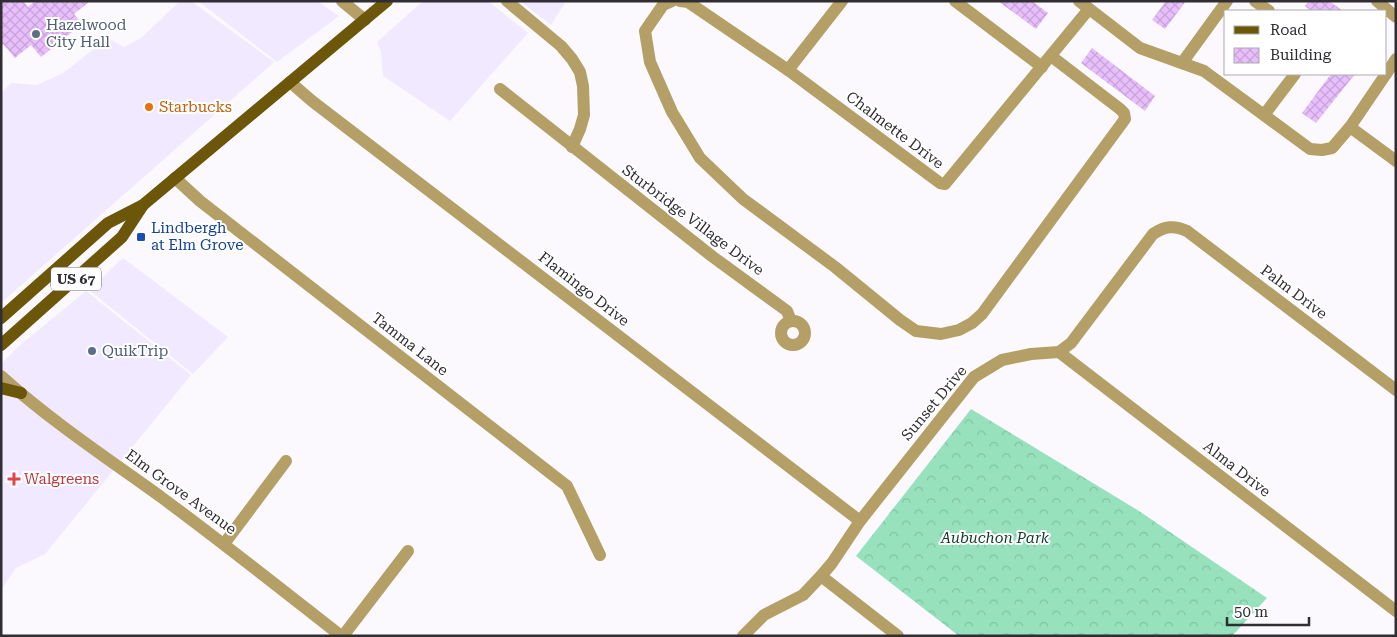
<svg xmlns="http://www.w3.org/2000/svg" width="1397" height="637" font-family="'Roboto Serif',serif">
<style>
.built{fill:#f0e9ff}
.forest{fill:url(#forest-crowns)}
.building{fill:url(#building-cross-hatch)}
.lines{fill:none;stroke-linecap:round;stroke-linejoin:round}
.street{stroke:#b49f66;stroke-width:12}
.primary{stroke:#6c560a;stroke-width:12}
.service-dot{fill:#5c6f8a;stroke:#fff;stroke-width:2}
.food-dot{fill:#e8710a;stroke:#fff;stroke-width:2}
.transit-dot{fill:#1a4fb4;stroke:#fff;stroke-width:2}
.health-dot{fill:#e0444e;stroke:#fff;stroke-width:2}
.labels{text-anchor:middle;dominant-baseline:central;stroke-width:4;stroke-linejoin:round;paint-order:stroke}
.shield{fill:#fff;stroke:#6e6d70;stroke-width:1}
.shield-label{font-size:14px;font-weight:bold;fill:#302e33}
.service-label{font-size:15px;fill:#4e5e75;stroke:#fff;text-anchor:start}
.food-label{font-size:15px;fill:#c56008;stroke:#fff;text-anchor:start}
.street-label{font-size:15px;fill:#302e33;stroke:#fff}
.transit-label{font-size:15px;fill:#164399;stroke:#fff;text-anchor:start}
.health-label{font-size:15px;fill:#be3a42;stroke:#fff;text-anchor:start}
.park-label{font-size:15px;font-style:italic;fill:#123d2a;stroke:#fff}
</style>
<defs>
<pattern id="forest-crowns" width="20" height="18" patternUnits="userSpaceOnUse" patternTransform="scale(1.25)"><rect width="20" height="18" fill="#97e2bc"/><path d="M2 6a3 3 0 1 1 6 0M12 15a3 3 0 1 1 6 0" fill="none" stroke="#82c2a2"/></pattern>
<pattern id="building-cross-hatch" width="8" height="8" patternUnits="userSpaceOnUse" patternTransform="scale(1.25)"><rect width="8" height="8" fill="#e8befc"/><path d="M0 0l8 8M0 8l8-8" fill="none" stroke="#c7a4d8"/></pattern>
</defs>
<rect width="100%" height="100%" fill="#fbf9fe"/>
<g class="built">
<polygon points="180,1 191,1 274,62 1,303 1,93 11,83 37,85 63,73 108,38 124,47 141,38"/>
<polygon points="198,1 317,1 339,16 277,62"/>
<polygon points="423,1 488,1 528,33 450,121 383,76 381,52 377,42"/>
<polygon points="520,1 566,1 551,25"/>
<polygon points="123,258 228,337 193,374 89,290"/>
<polygon points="86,291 191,375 45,554 16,568 1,590 1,364 19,346"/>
</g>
<polygon class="forest" points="971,409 1139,511 1267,598 1232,636 959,636 856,556"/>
<g class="building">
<polygon points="1,1 23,1 28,7 35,1 90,1 74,14 82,24 41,57 31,45 15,58 3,44 1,46"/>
<polygon points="998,1 1032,1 1048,13 1036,29"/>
<polygon points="1166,1 1186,1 1165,29 1152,20"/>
<polygon points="1309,1 1329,1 1343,11 1311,11 1305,6"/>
<polygon points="1092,48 1155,96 1145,111 1081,63"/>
<polygon points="1331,74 1355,74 1316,123 1302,113"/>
</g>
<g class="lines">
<g class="street">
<polyline points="342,1 365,20"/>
<polyline points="507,1 561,46 572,59 580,72 583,86 584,115 580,129 572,147"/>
<polyline points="672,1 663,5 645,31 650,62 672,112 700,158 743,199 835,267 900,320 916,331 941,334 959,330 972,323 982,314 1125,119 1124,113 1120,109 1051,56"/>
<polyline points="680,1 688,2 788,70"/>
<polyline points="842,1 788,70 940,183 945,184 1089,9"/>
<polyline points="955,1 1042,67"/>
<polyline points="1079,1 1140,48 1204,71 1310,149 1322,150 1332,148 1350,127 1386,74"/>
<polyline points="1255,1 1269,11"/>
<polyline points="1377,1 1396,17"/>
<polyline points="1182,63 1227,1"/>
<polyline points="1386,74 1396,59"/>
<polyline points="290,82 312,101 860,521"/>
<polyline points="500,89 713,257 787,311 791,321"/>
<polyline points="1264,115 1295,74"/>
<polyline points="1350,127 1396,161"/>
<polyline points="175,178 200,201 567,486 600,555"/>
<circle cx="793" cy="333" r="12"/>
<polyline points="1059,352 1396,611"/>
<path d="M1,376C51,421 107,458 161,497C222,542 281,589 341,636"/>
<polyline points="224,544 286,461"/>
<polyline points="821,576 898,636"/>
<polyline points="343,636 408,551"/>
<path d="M743,636L764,615L803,595L821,576L832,563L860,521L974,377L1002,360L1031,354L1059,352L1071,343L1153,234C1165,226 1174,225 1187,231L1396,390"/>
</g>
<g class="primary">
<polyline points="1,318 108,223 143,205 387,1"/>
<polyline points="1,345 122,237 143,205"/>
<polyline points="1,388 21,393"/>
</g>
</g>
<g class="service-dot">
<circle cx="36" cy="34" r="5"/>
<circle cx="92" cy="351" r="5"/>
</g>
<circle class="food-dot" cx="149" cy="107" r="5"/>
<rect class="transit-dot" x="136" y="232" width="10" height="10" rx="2.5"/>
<path class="health-dot" d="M11.5 471.5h5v5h5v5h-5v5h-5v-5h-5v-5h5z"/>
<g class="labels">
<rect class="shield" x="51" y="267.5" width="50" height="23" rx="4"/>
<g class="shield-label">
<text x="76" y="279">US 67</text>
</g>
<g class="service-label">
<text x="46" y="25">Hazelwood<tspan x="46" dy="17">City Hall</tspan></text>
<text x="102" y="351">QuikTrip</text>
</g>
<g class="food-label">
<text x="159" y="107">Starbucks</text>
</g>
<g class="street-label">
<text transform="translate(895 130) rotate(37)">Chalmette Drive</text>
<text transform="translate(693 220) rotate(37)">Sturbridge Village Drive</text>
<text transform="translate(584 289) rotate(38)">Flamingo Drive</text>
<text transform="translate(1294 292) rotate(37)">Palm Drive</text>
<text transform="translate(410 344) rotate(38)">Tamma Lane</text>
<text transform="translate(934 403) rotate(-50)">Sunset Drive</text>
<text transform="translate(1237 469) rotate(38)">Alma Drive</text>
<text transform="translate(181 492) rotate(36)">Elm Grove Avenue</text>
</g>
<g class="transit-label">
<text x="151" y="228">Lindbergh<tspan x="151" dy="17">at Elm Grove</tspan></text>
</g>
<g class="health-label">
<text x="24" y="479">Walgreens</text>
</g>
<g class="park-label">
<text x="995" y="538">Aubuchon Park</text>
</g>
</g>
<rect width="1397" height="637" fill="none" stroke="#302e33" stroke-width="5"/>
<rect x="1224" y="10" width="162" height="65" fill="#ffffff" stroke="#acabad"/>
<rect x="1234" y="26" width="25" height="8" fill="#6c560a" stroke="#acabad"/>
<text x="1270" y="35" font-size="15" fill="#302e33">Road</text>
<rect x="1234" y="48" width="25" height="15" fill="url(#building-cross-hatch)" stroke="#acabad"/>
<text x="1270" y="60" font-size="15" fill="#302e33">Building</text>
<path d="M1227 617v8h82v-8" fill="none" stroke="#302e33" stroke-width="2.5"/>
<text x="1234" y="617" font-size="15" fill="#302e33" stroke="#ffffff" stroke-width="4" paint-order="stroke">50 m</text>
</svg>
